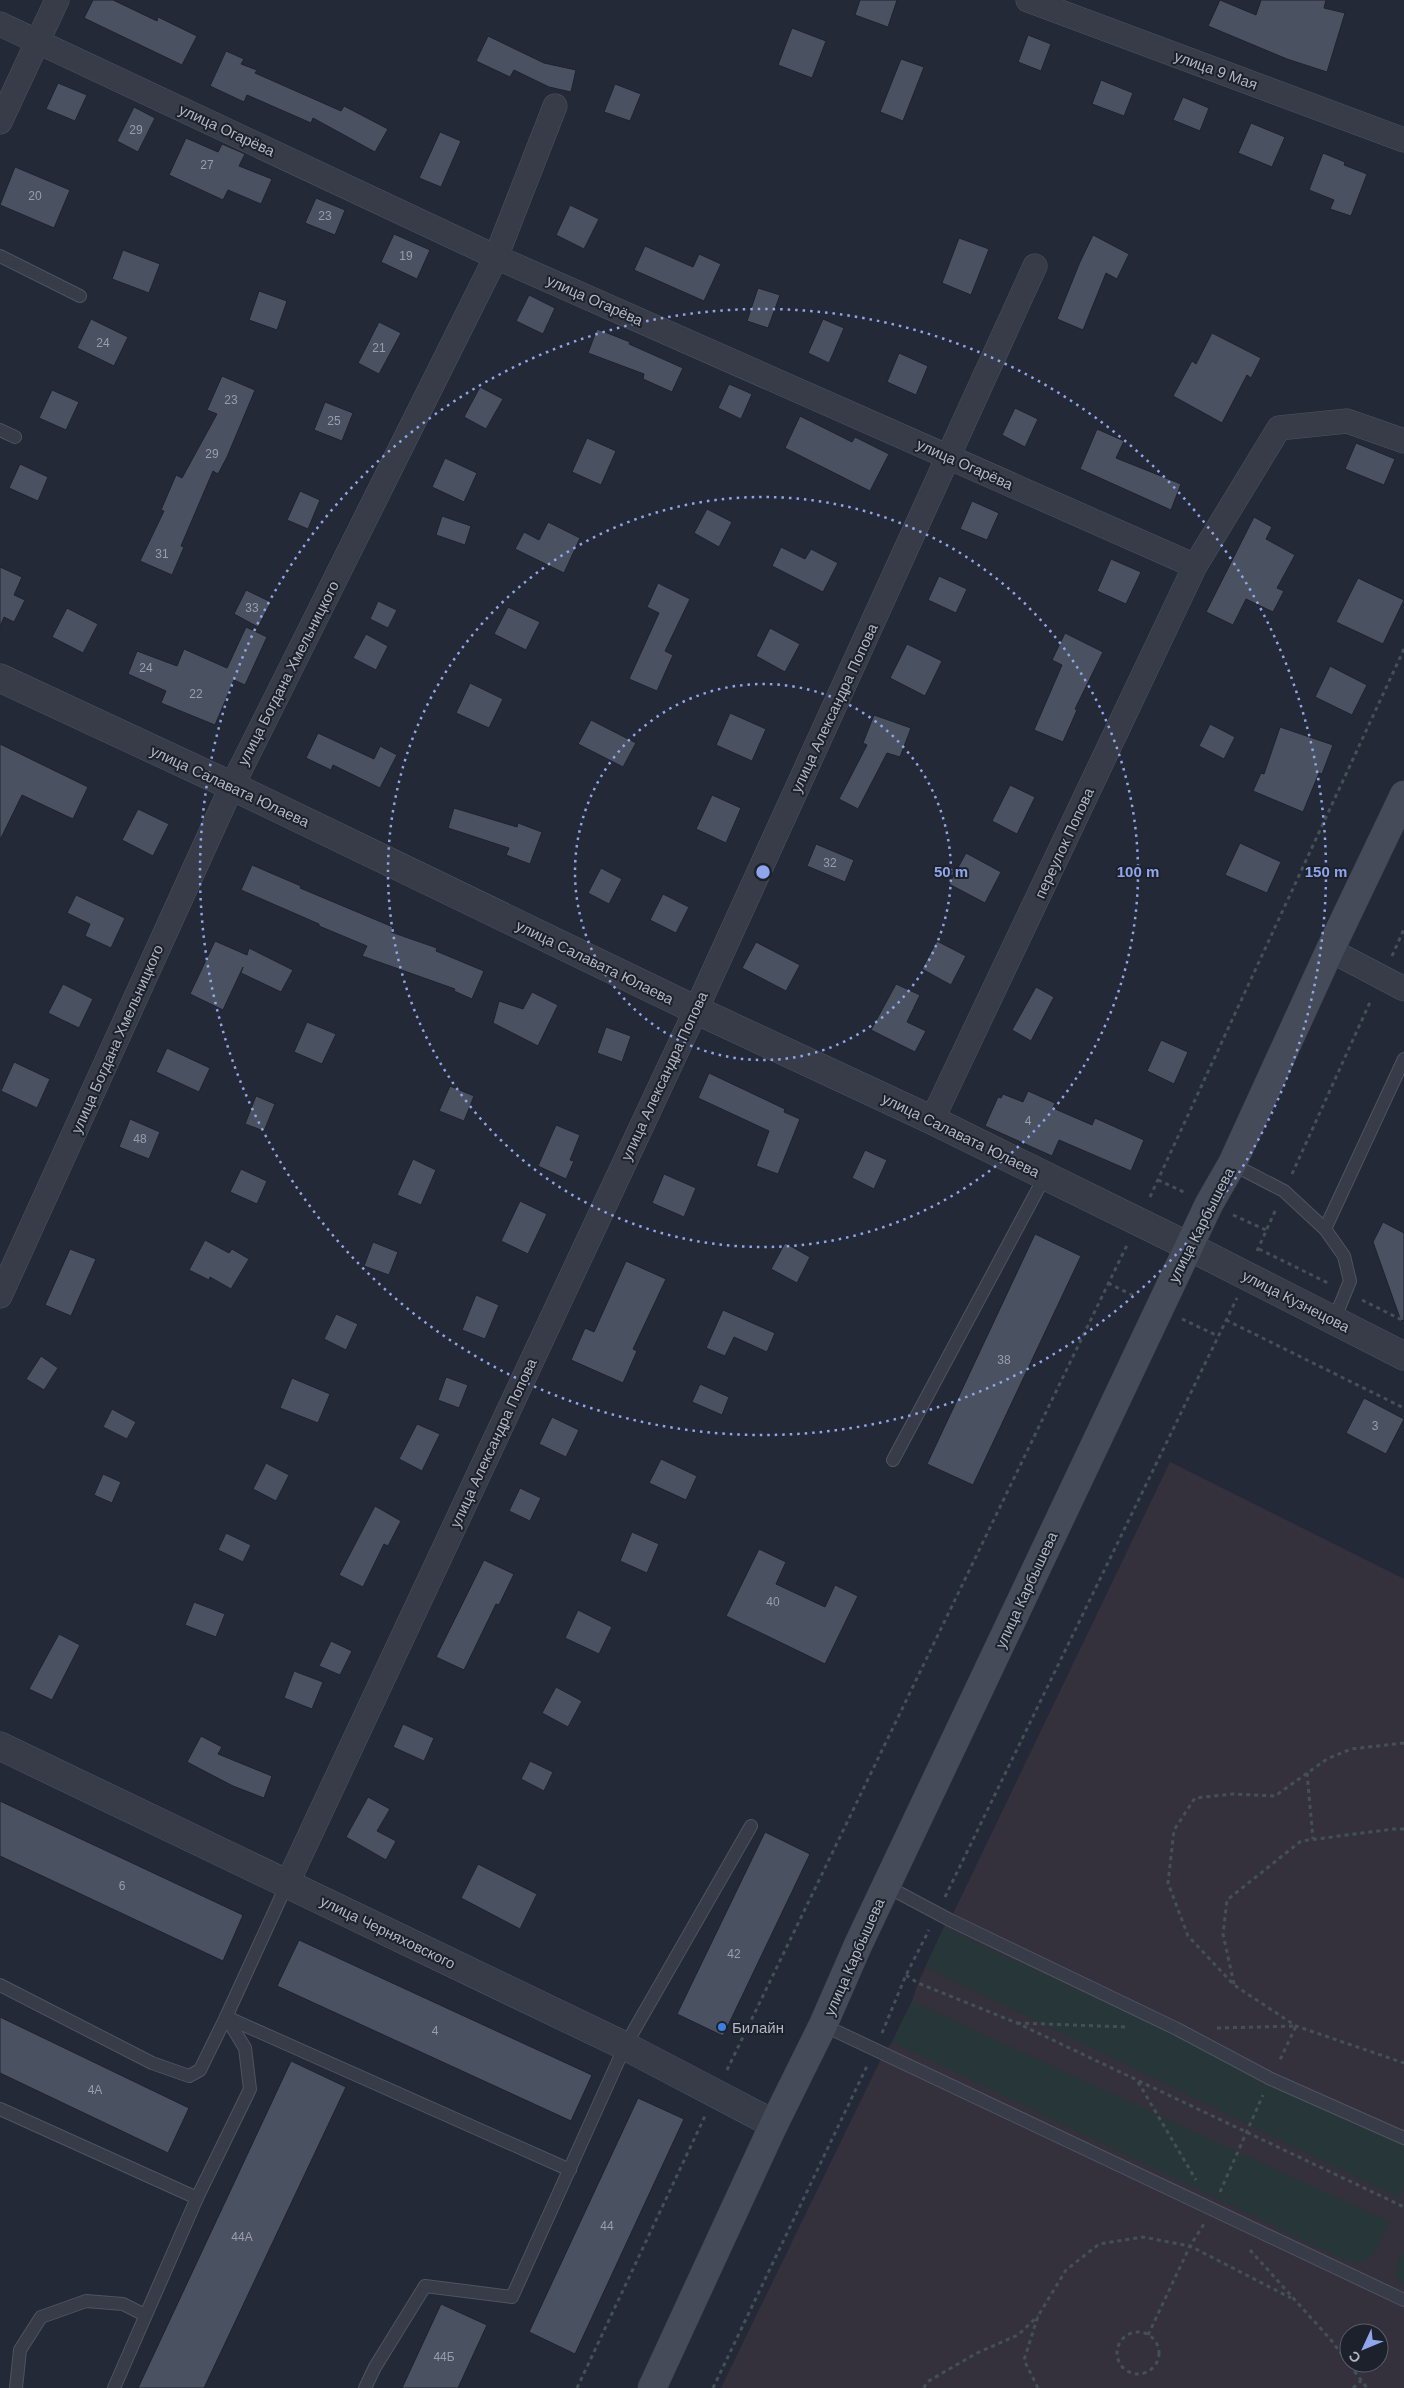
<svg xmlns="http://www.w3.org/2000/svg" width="1404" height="2388" font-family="Helvetica,sans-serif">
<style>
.medical{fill:#34313d;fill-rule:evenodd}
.green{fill:#273639}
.building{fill:#4a5161;stroke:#1e232e}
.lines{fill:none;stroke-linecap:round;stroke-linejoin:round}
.service-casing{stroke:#4f545f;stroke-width:14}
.minor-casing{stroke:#4f545f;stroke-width:25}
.tertiary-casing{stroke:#4f545f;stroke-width:29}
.secondary-casing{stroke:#404551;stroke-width:29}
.path{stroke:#435156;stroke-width:3;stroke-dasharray:4 4;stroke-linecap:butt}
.service{stroke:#373c48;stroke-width:12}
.minor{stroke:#373c48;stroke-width:24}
.tertiary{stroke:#373c48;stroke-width:28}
.secondary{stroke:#464b5a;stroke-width:28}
.ring{fill:none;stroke:#8fa6ec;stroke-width:2.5;stroke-dasharray:2.5 5}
.shop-dot{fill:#3f7fe0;stroke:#1c212c;stroke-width:2}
.labels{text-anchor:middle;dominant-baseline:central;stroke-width:4;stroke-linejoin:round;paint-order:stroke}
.number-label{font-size:12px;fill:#989eab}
.street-label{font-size:15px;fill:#b2b7c4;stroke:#1c212c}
.poi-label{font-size:15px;fill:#b2b7c4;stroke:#1c212c;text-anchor:start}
.centre{fill:#8fa6ec;stroke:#1c212c;stroke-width:2.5}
.ring-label{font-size:15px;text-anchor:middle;font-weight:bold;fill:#8fa6ec;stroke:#1c212c;stroke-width:4;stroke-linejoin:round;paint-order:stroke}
</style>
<rect width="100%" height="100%" fill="#242937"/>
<path class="medical" d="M1170,1462L1404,1579V2388H721L883,2055L892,2042L912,2001L918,1983L944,1927L950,1920ZM1349,2333H1379V2363H1349Z"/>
<g class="green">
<polygon points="944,1927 1404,2143 1404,2188 1399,2198 925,1967"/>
<polygon points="912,2001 1390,2222 1373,2255 1359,2263 1344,2260 892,2042"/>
<path d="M1404,2249V2286C1390,2274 1397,2264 1404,2249Z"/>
</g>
<g class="building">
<polygon points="93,0 113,0 157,21 158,17 197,36 182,65 84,18"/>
<polygon points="860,0 897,0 888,27 855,15"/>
<polygon points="1220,0 1256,15 1261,0 1326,0 1324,8 1345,13 1327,72 1287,59 1208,26"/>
<polygon points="792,28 826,41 812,78 778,65"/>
<polygon points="1028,35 1051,44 1041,71 1018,62"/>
<polygon points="488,36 544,63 576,70 571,92 549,87 514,70 510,77 476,61"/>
<polygon points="226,51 244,59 241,64 257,70 255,73 341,111 344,106 388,129 375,152 313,118 311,123 247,95 244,102 210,86"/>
<polygon points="901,59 924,67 903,121 880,112"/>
<polygon points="1101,80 1133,93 1124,116 1092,104"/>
<polygon points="58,83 87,95 75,121 46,109"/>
<polygon points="615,84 641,94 630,121 604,112"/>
<polygon points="1183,97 1209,108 1200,131 1173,120"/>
<polygon points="134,107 155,118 138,152 117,141"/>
<polygon points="1251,123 1285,137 1272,167 1238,153"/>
<polygon points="440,132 461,141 441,187 419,178"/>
<polygon points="186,138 218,152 222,144 245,154 239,166 272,179 261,204 228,190 223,200 169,175"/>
<polygon points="1323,153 1345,162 1344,165 1367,174 1351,216 1330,209 1334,200 1309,190"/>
<polygon points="15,167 70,190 54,228 0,205"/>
<polygon points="316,198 345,210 335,235 305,223"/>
<polygon points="570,205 599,219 584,249 556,235"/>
<polygon points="394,234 430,250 417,279 381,262"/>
<polygon points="1093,235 1129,254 1117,279 1106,273 1083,330 1057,319 1080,262"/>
<polygon points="959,238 989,249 971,295 942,283"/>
<polygon points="645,246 693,267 699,254 721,264 704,301 634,270"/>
<polygon points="123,250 160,264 149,293 112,279"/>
<polygon points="758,288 780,295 768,328 747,321"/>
<polygon points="259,291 287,301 277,330 249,320"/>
<polygon points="529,295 555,308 543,334 516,321"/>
<polygon points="91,319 128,337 114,366 77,348"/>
<polygon points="823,319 844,328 829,363 808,353"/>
<polygon points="379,322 401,333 379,374 358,363"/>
<polygon points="597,329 630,342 629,344 683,368 672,392 643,379 644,374 588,353"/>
<polygon points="1212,333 1261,358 1251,378 1247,375 1222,423 1173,396 1192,361 1196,364"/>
<polygon points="899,353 928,366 916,395 887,382"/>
<polygon points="222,376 255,390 227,457 218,474 213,471 181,546 184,547 172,575 140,561 164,511 161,510 176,475 182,478 217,414 207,410"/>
<polygon points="729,384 752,394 741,419 718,408"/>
<polygon points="480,387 503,399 486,429 464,417"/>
<polygon points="52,390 79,402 66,430 39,418"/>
<polygon points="325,402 353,413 342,441 314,430"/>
<polygon points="1015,408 1038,419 1025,447 1002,435"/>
<polygon points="800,416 852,442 855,437 889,454 870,491 785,448"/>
<polygon points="1097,429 1124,441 1116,458 1181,484 1171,510 1080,469"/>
<polygon points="587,438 616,451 601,485 572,472"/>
<polygon points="1356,443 1395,459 1384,485 1345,469"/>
<polygon points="445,458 477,473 464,502 432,487"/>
<polygon points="20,464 48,477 38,501 9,488"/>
<polygon points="300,491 320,500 308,529 287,520"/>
<polygon points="972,501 999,513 987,540 960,529"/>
<polygon points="707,509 732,522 719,547 694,533"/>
<polygon points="442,516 471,526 465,545 436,535"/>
<polygon points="1254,517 1272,527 1266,539 1295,555 1277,588 1284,591 1273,612 1246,599 1233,625 1206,612"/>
<polygon points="548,522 580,538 564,573 515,549 524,532 539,540"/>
<polygon points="781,547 805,559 811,549 838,563 823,592 772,566"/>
<polygon points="1111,559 1141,572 1126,604 1097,591"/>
<polygon points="0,567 22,577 14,595 25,600 14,622 4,617 0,627"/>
<polygon points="939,576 967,589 956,613 928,600"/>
<polygon points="1358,578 1404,600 1383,644 1336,622"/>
<polygon points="658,583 690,599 665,651 673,655 657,691 629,679 659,613 647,607"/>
<polygon points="246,590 271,602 258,627 234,614"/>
<polygon points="378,601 397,610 388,628 370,619"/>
<polygon points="508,607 540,622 526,650 494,634"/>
<polygon points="67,608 98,624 83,653 52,637"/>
<polygon points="246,627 267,637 245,685 234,680 215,725 161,703 166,691 128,674 137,651 177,666 184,649 227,668"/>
<polygon points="770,628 800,644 785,672 756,656"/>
<polygon points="1065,633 1103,652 1075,709 1077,710 1063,742 1034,730 1062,665 1052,660"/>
<polygon points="366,634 388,646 376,670 353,658"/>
<polygon points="907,644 942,661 925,696 890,678"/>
<polygon points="1330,666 1367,685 1352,715 1315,697"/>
<polygon points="470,683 503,699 489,728 456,713"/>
<polygon points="730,713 766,729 752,761 716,745"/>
<polygon points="874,715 911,728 900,757 887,753 858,809 839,799 867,745 863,743"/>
<polygon points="591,720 636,743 623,767 578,744"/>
<polygon points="1210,724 1235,737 1224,759 1199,746"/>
<polygon points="1280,727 1333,745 1322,774 1319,773 1303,812 1253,791 1261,773 1264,774"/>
<polygon points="318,733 374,759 380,746 397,755 380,788 333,765 331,770 306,758"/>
<polygon points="0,744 88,787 73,819 22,795 0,840"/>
<polygon points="1010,785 1035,797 1017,834 992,821"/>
<polygon points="712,795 741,808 726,843 696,829"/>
<polygon points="454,808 517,827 518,823 542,832 530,864 506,855 509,848 448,828"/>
<polygon points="138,809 169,824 153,856 122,840"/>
<polygon points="1240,843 1281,862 1267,893 1225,875"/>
<polygon points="816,844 854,860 845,882 807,866"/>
<polygon points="966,853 1001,872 985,903 949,884"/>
<polygon points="252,865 301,886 300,888 393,927 391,932 437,948 436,951 484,971 472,999 454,991 455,989 362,956 367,946 319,926 319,924 241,890"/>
<polygon points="601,868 622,879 609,904 588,893"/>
<polygon points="663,894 689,907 676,933 650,920"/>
<polygon points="76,895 125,918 111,948 85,936 90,924 67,913"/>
<polygon points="215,941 247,955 249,948 293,970 281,992 241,973 243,967 223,1010 190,994"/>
<polygon points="937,941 966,956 951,985 922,969"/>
<polygon points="756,942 800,965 786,991 742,968"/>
<polygon points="63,984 93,999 79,1028 48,1013"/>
<polygon points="896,984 920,995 907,1022 926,1031 915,1052 871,1030"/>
<polygon points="1036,987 1054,997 1031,1041 1012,1030"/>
<polygon points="532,992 558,1005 538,1046 493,1023 499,1001 523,1009"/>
<polygon points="307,1022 336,1034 322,1064 294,1052"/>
<polygon points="606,1027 631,1036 622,1062 597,1053"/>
<polygon points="1161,1040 1188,1052 1174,1084 1147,1071"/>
<polygon points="167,1048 210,1068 199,1092 156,1072"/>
<polygon points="14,1062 50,1079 37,1108 1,1091"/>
<polygon points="709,1073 785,1109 784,1112 800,1119 778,1174 756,1166 769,1131 698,1098"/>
<polygon points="450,1086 474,1096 464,1121 439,1111"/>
<polygon points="1028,1091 1055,1103 1053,1108 1092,1125 1095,1118 1144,1140 1131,1171 1059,1140 1052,1156 985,1126 998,1097 1001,1098 1003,1094 1023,1102"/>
<polygon points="256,1096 275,1104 264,1131 245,1124"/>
<polygon points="130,1119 160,1132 149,1159 119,1147"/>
<polygon points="556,1125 580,1135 570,1160 574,1161 566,1179 538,1166"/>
<polygon points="865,1150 887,1160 874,1189 852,1178"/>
<polygon points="413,1159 436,1170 421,1205 397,1195"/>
<polygon points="241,1169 267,1181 257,1204 230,1192"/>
<polygon points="664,1174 696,1188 684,1217 652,1203"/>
<polygon points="520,1201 547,1214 528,1254 501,1241"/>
<polygon points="1383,1222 1404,1233 1404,1320 1401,1321 1373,1242"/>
<polygon points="1035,1234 1081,1256 973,1485 927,1464"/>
<polygon points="205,1240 229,1253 232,1249 249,1259 231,1289 210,1277 209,1280 189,1270"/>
<polygon points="373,1242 398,1252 389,1275 364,1266"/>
<polygon points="785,1243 810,1257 797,1283 771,1269"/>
<polygon points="70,1249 96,1259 71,1316 45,1305"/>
<polygon points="626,1261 666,1279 633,1349 637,1351 623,1383 571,1360 585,1328 594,1332"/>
<polygon points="476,1295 499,1305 485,1339 462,1330"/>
<polygon points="723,1310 775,1333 767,1352 734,1337 725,1356 706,1348"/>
<polygon points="336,1314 358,1324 346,1350 324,1339"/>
<polygon points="41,1356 58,1368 44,1390 26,1379"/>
<polygon points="446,1377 468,1385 459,1408 438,1400"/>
<polygon points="292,1378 330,1394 318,1423 280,1408"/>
<polygon points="700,1384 729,1397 722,1415 692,1402"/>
<polygon points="1364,1398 1404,1419 1386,1454 1346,1433"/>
<polygon points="112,1409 136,1422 127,1439 103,1427"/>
<polygon points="552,1417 579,1430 566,1457 539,1444"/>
<polygon points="417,1424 440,1434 422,1471 399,1459"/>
<polygon points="661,1459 697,1476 686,1500 649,1483"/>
<polygon points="266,1463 289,1475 276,1501 253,1489"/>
<polygon points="103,1474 121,1482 112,1503 94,1495"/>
<polygon points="520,1488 541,1498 530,1521 509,1511"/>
<polygon points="375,1506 401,1521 388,1546 384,1544 363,1587 339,1575"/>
<polygon points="632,1532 659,1544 647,1573 620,1561"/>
<polygon points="226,1533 251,1545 243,1562 218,1550"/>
<polygon points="759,1549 786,1562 776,1584 825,1607 835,1585 858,1596 825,1664 726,1616"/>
<polygon points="484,1560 514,1574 499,1605 496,1604 464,1670 436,1657"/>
<polygon points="194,1602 225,1614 216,1637 185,1625"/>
<polygon points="578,1610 612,1627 599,1654 565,1638"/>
<polygon points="59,1634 80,1645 52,1700 29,1689"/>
<polygon points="331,1641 352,1651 340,1675 319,1666"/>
<polygon points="294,1671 323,1682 312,1709 284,1698"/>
<polygon points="556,1687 582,1701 568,1727 542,1713"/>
<polygon points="403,1724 434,1738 424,1761 393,1747"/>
<polygon points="201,1736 222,1747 218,1754 272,1776 264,1798 233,1786 187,1762"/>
<polygon points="530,1761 553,1772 544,1791 521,1779"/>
<polygon points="368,1797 390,1809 377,1831 396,1841 386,1860 346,1837"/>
<polygon points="0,1801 243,1915 223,1961 0,1856"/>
<polygon points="765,1832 810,1854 723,2036 677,2014"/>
<polygon points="478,1864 537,1894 520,1929 461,1898"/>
<polygon points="299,1940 592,2075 571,2121 277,1986"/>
<polygon points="0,2017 189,2108 168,2153 0,2073"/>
<polygon points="291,2061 346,2087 204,2388 138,2388"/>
<polygon points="638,2098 684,2119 575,2354 529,2332"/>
<polygon points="441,2304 487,2325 458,2388 402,2388"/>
</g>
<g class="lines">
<g class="service-casing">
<g id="service">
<polyline points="0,256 80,296"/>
<polyline points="0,430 15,437"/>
<polyline points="1232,1164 1284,1191 1325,1229 1344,1256 1350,1281 1334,1320"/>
<polyline points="1325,1229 1404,1059"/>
<polyline points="893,1460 1045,1176"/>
<polyline points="886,1886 950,1920 1177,2029 1271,2079 1404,2138"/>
<polyline points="0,1985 152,2063 189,2076 200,2070 226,2017 570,2170"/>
<polyline points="823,2025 1404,2300"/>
<polyline points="0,2109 197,2198"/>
<polyline points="16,2388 20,2350 41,2317 86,2301 123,2304 145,2315"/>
<polyline points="114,2388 197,2198 250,2089 245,2048 226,2017 287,1884"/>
<polyline points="365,2388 375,2367 425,2286 512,2297 625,2046 751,1826"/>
</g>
</g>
<g class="minor-casing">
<g id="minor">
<polyline points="1028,0 1404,140"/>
<polyline points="0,24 496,257 1195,566"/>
<polyline points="0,122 57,0"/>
<polyline points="1330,950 1404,989"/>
<polyline points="932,1120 1195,566 1279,428 1347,421 1404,441"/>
<polyline points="0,1296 232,786 496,257 555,106"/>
<polyline points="287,1884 696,1010 1035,266"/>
</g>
</g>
<g class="tertiary-casing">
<g id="tertiary">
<polyline points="0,678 232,786 696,1010 932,1120 1188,1246 1404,1356"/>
<polyline points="0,1746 625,2046 774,2124"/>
</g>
</g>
<g class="secondary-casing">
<polyline id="secondary" points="652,2388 774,2124 823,2025 858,1945 1209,1204 1232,1164 1330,950 1404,795"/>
</g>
<g class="path">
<polyline points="1392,956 1404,929"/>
<polyline points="1292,1174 1371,1000"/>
<polyline points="1158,1180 1186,1193"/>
<polyline points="1150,1197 1404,649"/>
<polyline points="1233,1215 1266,1230"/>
<polyline points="1259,1249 1330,1284"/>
<polyline points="1257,1251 1276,1209"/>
<polyline points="1108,1283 1136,1297"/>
<polyline points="1362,1300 1404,1321"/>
<polyline points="1182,1319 1218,1336"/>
<polyline points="1226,1320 1404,1408"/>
<polyline points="1404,1743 1351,1749 1327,1759 1275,1796 1233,1794 1195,1798 1174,1830 1168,1883 1188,1936 1234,1985 1296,2026 1404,2063"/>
<polyline points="1307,1773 1313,1839"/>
<polyline points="945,1897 1237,1298"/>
<polyline points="906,1975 918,1983 1017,2023 1404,2207"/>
<polyline points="1234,1984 1223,1934 1227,1900 1301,1841 1393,1829 1404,1829"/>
<polyline points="1017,2023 1128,2027"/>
<polyline points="1217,2028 1296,2026 1279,2062"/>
<polyline points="882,2033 906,1975 929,1930"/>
<polyline points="727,2070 1128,1243"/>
<polyline points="1138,2082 1196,2180"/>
<polyline points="1220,2192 1263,2095"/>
<polyline points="1250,2250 1331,2340 1367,2388"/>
<circle cx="1138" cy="2353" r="21"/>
<polyline points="1148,2335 1190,2246 1204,2224"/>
<polyline points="577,2388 705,2116"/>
<polyline points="713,2388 867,2066"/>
<polyline points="924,2388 927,2382 977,2353 1018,2335 1038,2316"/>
<polyline points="1038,2388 1024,2360 1038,2316 1066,2270 1099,2244 1143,2237 1190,2246 1291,2298"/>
<polyline points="1353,2388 1361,2381"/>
</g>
<use href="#service" class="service"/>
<use href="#minor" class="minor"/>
<use href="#tertiary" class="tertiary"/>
<use href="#secondary" class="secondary"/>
</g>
<g class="ring">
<circle cx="763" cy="872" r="188"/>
<circle cx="763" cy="872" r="375"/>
<circle cx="763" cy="872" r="563"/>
</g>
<circle class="shop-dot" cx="722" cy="2027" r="5"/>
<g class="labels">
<g class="number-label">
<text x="136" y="130">29</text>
<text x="207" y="165">27</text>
<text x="35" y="196">20</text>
<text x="325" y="216">23</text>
<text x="406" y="256">19</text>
<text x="103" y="343">24</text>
<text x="379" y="348">21</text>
<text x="231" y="400">23</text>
<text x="334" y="421">25</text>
<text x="212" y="454">29</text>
<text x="162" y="554">31</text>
<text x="252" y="608">33</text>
<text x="146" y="668">24</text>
<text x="196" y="694">22</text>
<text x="830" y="863">32</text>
<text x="1028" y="1121">4</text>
<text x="140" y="1139">48</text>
<text x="1004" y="1360">38</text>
<text x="1375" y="1426">3</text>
<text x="773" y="1602">40</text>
<text x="122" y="1886">6</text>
<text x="734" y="1954">42</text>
<text x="435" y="2031">4</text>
<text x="95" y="2090">4А</text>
<text x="607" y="2226">44</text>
<text x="242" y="2237">44А</text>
<text x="444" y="2357">44Б</text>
</g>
<g class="street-label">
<text transform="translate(1216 70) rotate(20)">улица 9 Мая</text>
<text transform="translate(227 130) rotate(25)">улица Огарёва</text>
<text transform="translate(595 300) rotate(24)">улица Огарёва</text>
<text transform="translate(965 464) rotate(24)">улица Огарёва</text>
<text transform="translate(288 673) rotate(-63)">улица Богдана Хмельницкого</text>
<text transform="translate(834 708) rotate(-65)">улица Александра Попова</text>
<text transform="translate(230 786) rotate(25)">улица Салавата Юлаева</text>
<text transform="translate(1064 843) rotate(-65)">переулок Попова</text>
<text transform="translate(595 962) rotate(26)">улица Салавата Юлаева</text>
<text transform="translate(117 1039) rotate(-66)">улица Богдана Хмельницкого</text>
<text transform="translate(664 1076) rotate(-65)">улица Александра Попова</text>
<text transform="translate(961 1135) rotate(26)">улица Салавата Юлаева</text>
<text transform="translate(1201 1225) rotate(-63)">улица Карбышева</text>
<text transform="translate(1296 1301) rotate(27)">улица Кузнецова</text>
<text transform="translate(493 1443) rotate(-65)">улица Александра Попова</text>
<text transform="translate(1026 1590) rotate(-65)">улица Карбышева</text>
<text transform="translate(388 1932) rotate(26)">улица Черняховского</text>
<text transform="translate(854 1957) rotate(-66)">улица Карбышева</text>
</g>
<g class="poi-label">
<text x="732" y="2027">Билайн</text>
</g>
</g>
<circle cx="763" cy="872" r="8" class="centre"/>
<g class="ring-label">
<text x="951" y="877">50 m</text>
<text x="1138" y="877">100 m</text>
<text x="1326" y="877">150 m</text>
</g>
<g transform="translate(1364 2348) rotate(226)"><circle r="24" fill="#1c212c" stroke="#585d69"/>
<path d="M0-4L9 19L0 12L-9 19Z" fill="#8fa6ec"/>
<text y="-8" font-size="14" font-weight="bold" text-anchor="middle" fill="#b2b7c4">С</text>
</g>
</svg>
